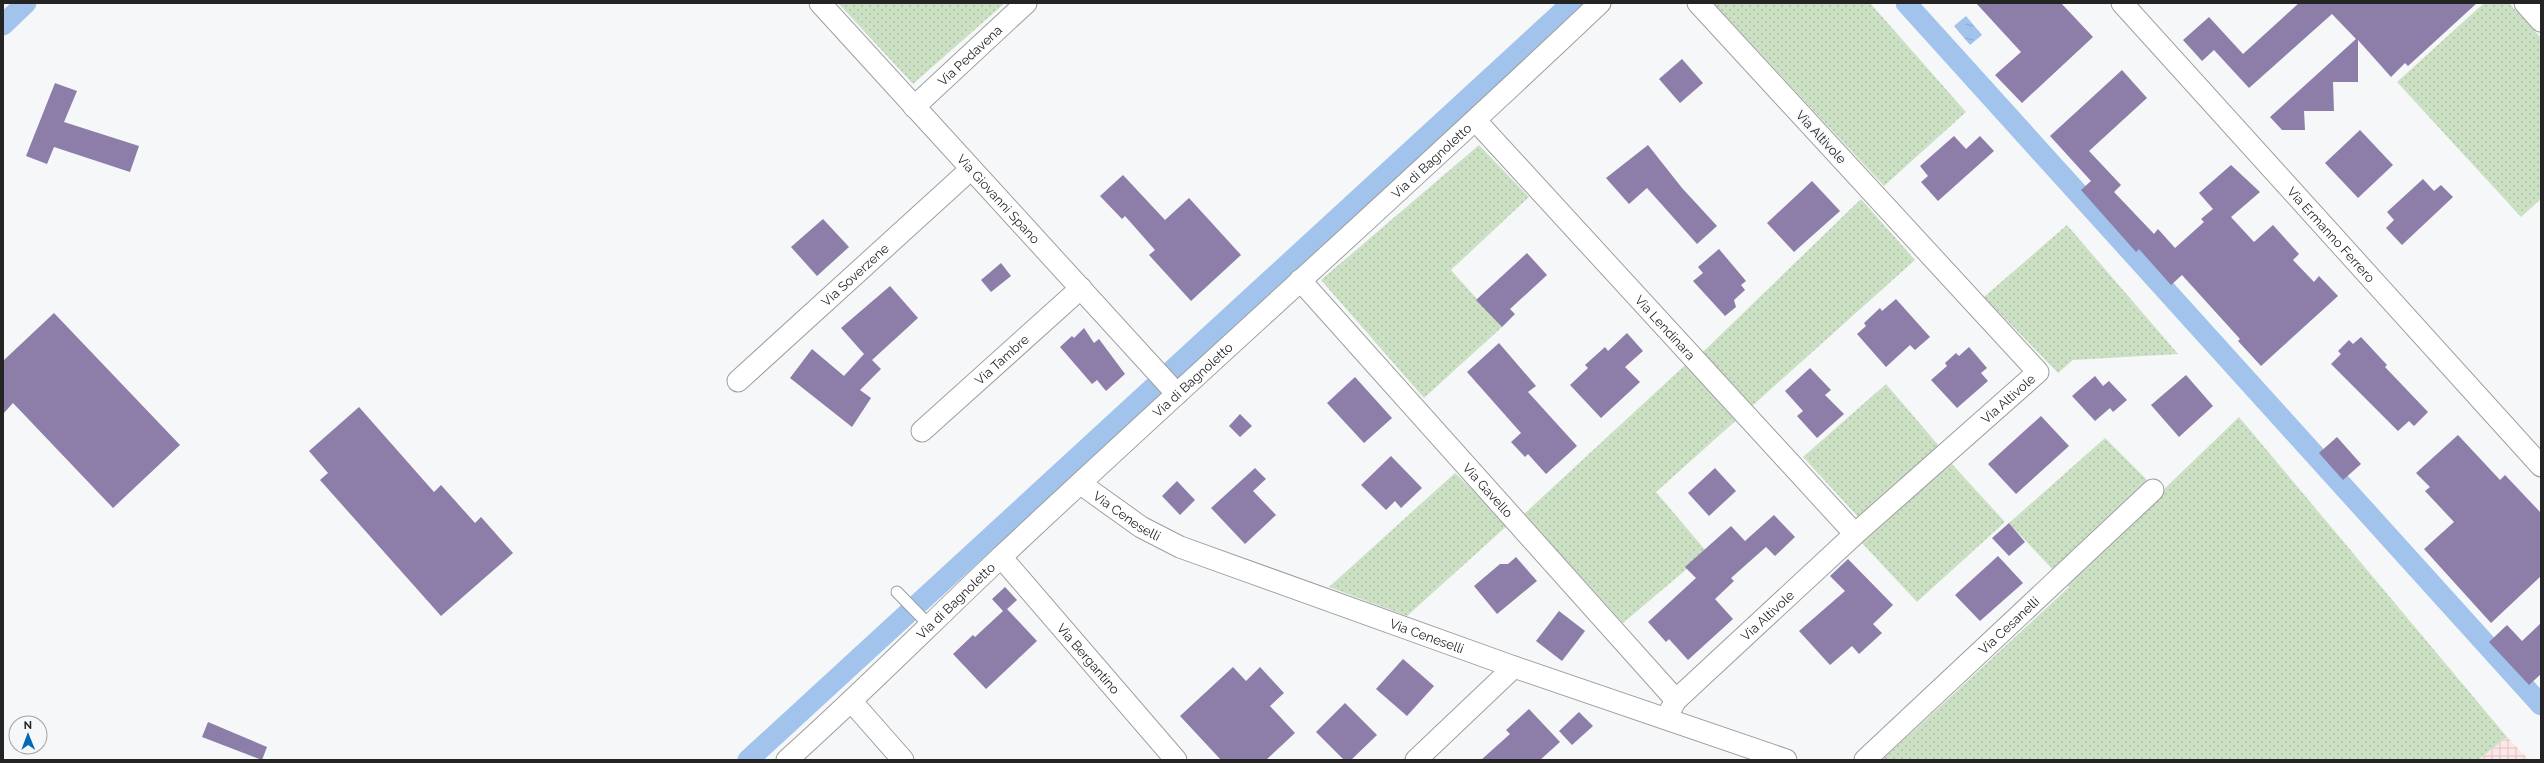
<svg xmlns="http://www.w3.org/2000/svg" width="2544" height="763" font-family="Raleway,sans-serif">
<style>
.industrial{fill:url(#industrial-grid)}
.green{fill:url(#green-dots)}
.water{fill:url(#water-ripples)}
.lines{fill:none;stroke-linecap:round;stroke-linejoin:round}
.canal{stroke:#a1c3ec;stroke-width:21}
.building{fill:#8c7da9}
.lane-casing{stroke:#9e9fa1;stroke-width:13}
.street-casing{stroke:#9e9fa1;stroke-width:23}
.lane{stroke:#fff;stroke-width:11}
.street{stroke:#fff;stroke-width:21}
.labels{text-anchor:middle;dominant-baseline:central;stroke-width:3.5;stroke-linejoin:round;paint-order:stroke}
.street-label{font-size:13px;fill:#242425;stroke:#f6f7f9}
</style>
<defs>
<pattern id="industrial-grid" width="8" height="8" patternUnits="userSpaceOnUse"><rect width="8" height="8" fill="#fde7e6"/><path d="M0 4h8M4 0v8" fill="none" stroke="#d9c6c5"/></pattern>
<pattern id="green-dots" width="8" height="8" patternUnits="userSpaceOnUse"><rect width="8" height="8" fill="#cce1c4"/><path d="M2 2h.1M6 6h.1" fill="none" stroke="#afc1a8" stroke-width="1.8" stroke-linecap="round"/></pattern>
<pattern id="water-ripples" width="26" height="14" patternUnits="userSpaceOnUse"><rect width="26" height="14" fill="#a1c3ec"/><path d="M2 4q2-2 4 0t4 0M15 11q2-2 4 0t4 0" fill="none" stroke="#8aa7ca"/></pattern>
</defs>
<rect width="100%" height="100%" fill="#f6f7f9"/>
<polygon class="industrial" points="2507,737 2529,760 2478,760"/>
<g class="green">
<polygon points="838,3 1005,3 913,84"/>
<polygon points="1713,3 1870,3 1966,112 1884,186"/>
<polygon points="2484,3 2509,3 2541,38 2541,199 2521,217 2397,82"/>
<polygon points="1479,145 1529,197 1451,270 1502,327 1424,398 1321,280"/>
<polygon points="1861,199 1915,260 1656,492 1707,552 1623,623 1524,514 1683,367 1706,349"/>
<polygon points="2067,225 2178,354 2073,360 2058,373 1984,297"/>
<polygon points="1886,384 1939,446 1860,519 1803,457"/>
<polygon points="2239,417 2507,737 2478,760 1882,760 2069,587 2009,523 2105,438 2160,493"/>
<polygon points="1951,463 2005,522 1917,602 1861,542"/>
<polygon points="1455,473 1509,524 1407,616 1329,587"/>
</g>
<polygon class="water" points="1966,16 1982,35 1970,45 1954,26"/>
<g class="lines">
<g class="canal">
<polyline points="1906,3 2541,705"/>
<polyline points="3,25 26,3"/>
<polyline points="748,760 1572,3"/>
</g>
</g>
<g class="building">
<polygon points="1976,3 2061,3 2093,37 2022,103 1995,75 2021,52"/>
<polygon points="2299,3 2477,3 2408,66 2405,63 2391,77 2358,40 2358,82 2333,82 2334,111 2304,111 2305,130 2282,130 2270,117 2356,39 2332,14 2249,88 2214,50 2202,61 2183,40 2209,17 2243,54"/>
<polygon points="1682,59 1703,83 1680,103 1659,79"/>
<polygon points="2122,70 2147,98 2089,151 2121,185 2114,192 2154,234 2158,229 2175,248 2204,222 2201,219 2213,209 2199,193 2231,165 2260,192 2231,217 2254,242 2273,225 2299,254 2293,260 2314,282 2319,276 2338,296 2261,366 2238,341 2240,339 2182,275 2171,285 2139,249 2136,252 2081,190 2091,181 2050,136"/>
<polygon points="55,83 77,91 64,122 139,146 130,172 54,147 47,164 26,156"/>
<polygon points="2360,130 2393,165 2358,198 2325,163"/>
<polygon points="1954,136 1966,149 1980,136 1994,151 1938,201 1921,182 1928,176 1920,166"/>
<polygon points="1648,145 1682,188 1717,226 1697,244 1647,188 1629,204 1606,178"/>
<polygon points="1123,175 1165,220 1189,198 1241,255 1191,301 1149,255 1155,250 1125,216 1122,219 1100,196"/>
<polygon points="2423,179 2434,191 2441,185 2453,197 2402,245 2386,228 2394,220 2387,212"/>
<polygon points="1812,181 1840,211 1794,252 1767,223"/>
<polygon points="823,219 849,247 817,276 791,247"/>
<polygon points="1719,249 1746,281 1741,285 1745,290 1734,300 1736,307 1725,316 1693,281 1703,273 1698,267"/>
<polygon points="1527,253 1547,275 1510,309 1515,314 1502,327 1476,300"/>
<polygon points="1001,263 1011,276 991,292 981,280"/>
<polygon points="890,286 918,318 872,360 881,369 860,390 871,398 852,427 790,378 812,349 844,376 864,354 841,328"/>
<polygon points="1896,299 1930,337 1915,350 1910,345 1886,367 1857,334 1866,326 1864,323 1880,308 1882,311"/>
<polygon points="54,313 180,445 113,508 13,403 3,414 3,361"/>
<polygon points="1084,328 1094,343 1099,339 1125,374 1106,391 1097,380 1092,384 1060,347 1072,336 1074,338"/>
<polygon points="1627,333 1643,351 1625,367 1640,382 1601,418 1570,385 1588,368 1585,365 1605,347 1608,351"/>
<polygon points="2361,337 2387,365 2385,367 2428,412 2414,426 2409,421 2398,431 2331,364 2341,354 2338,351 2349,340 2353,344"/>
<polygon points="1499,343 1536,386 1528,392 1577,446 1546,474 1528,454 1525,457 1511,442 1521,433 1467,372"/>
<polygon points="1969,347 1987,368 1981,373 1988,381 1957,408 1931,380 1947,366 1945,363 1956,353 1959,356"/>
<polygon points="1810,368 1831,390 1825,395 1844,414 1817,438 1797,416 1803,411 1785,391"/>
<polygon points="2186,375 2213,406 2179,437 2151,405"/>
<polygon points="2095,376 2103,386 2109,381 2127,400 2113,412 2110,408 2095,421 2072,396"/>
<polygon points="1355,377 1392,418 1364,443 1327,403"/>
<polygon points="359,407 434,492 441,485 475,523 481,517 513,553 441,616 320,480 328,473 309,451"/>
<polygon points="1240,414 1252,426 1240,437 1229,426"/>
<polygon points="2041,416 2069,446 2016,494 1988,464"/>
<polygon points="2458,435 2500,480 2505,475 2541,513 2541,576 2491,623 2424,549 2454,522 2425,491 2430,487 2416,473"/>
<polygon points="2337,437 2361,464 2343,480 2319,453"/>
<polygon points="1391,456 1422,488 1401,508 1395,501 1386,510 1361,485"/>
<polygon points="1255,468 1266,479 1253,491 1276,515 1245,544 1211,508"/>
<polygon points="1715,468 1736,491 1709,516 1688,493"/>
<polygon points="1177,481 1195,500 1180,515 1162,496"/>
<polygon points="1774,515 1795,537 1775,556 1766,547 1731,578 1734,581 1715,599 1733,619 1688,660 1669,639 1666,642 1648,622 1696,578 1685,567 1731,526 1745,541"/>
<polygon points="2009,523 2025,542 2009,556 1992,538"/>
<polygon points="1998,556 2023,583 1980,621 1955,595"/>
<polygon points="1516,557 1537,581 1497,614 1474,586 1500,564 1508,564"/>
<polygon points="1848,559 1893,605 1873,624 1882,633 1859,654 1852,646 1830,665 1799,631 1845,591 1830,576"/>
<polygon points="1005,587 1017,600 1007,609 1037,641 986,689 953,654 973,635 975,637 1003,611 992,599"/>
<polygon points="1559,611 1585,631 1562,661 1536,641"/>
<polygon points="2541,623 2541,674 2529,685 2489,642 2507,625 2522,641"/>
<polygon points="1403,659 1434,686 1407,716 1376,689"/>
<polygon points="1233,667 1246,681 1260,667 1284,693 1270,706 1295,733 1266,760 1221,760 1180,716"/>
<polygon points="1345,703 1377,735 1351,760 1344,760 1316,732"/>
<polygon points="1529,709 1560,742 1540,760 1481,760 1510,734 1506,730"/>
<polygon points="1579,712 1593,726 1572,745 1559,731"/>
<polygon points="208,722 267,747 262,760 202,737"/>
</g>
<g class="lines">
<g class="lane-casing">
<polyline id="lane" points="897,592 930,626"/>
</g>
<g class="street-casing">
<g id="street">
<path id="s1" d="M820,3L1177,394"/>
<path id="s2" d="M2122,3L2541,466"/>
<polyline points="2525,3 2541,21"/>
<path id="s3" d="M914,107L1026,3"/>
<path id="s4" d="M1476,121L1855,534"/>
<path id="s5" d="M1300,280L1676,700"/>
<path id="s6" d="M738,381L971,169"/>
<path id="s7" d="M922,431L1081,288"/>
<path id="s8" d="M1081,484L1141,527L1180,547L1514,667L1786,760"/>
<path id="s9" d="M1001,557L1176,760"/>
<polyline points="852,702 903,760"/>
<path id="s10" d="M1666,718L1676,700L1855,534L2038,372L1698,3"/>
<path id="s11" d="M787,760C861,694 930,624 1002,556C1200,370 1403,190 1600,3"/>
<polyline points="1416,760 1514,667"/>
<path id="s12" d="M1865,760L2153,490"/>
</g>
</g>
<use href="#lane" class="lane"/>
<use href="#street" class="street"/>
</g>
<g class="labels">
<g class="street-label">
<text stroke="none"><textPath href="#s3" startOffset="76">Via Pedavena</textPath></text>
<text transform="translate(1821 137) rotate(47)">Via Altivole</text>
<text stroke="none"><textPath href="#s11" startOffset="880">Via di Bagnoletto</textPath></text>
<text stroke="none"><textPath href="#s1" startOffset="265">Via Giovanni Spano</textPath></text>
<text stroke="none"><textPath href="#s2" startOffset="312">Via Ermanno Ferrero</textPath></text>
<text stroke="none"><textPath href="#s6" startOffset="158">Via Soverzene</textPath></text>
<text stroke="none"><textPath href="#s4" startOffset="280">Via Lendinara</textPath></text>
<text stroke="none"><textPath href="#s7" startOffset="107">Via Tambre</textPath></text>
<text stroke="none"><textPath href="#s11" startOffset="556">Via di Bagnoletto</textPath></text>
<text stroke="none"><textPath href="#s10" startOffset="469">Via Altivole</textPath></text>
<text stroke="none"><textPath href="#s5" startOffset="282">Via Gavello</textPath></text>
<text stroke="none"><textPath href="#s8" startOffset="56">Via Ceneselli</textPath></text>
<text stroke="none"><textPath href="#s11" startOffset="232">Via di Bagnoletto</textPath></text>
<text stroke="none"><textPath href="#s10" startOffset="145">Via Altivole</textPath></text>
<text stroke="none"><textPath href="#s12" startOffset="197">Via Cesanelli</textPath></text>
<text stroke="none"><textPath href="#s8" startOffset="380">Via Ceneselli</textPath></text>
<text stroke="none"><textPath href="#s9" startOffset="134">Via Bergantino</textPath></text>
</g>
</g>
<rect width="2544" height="763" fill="none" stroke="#242425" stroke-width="8"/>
<g transform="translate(28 735) rotate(359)"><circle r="19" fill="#f6f7f9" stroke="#a2a3a4"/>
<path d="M0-3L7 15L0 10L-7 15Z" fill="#026bb7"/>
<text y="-6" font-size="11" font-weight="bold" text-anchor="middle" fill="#242425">N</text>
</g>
</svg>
